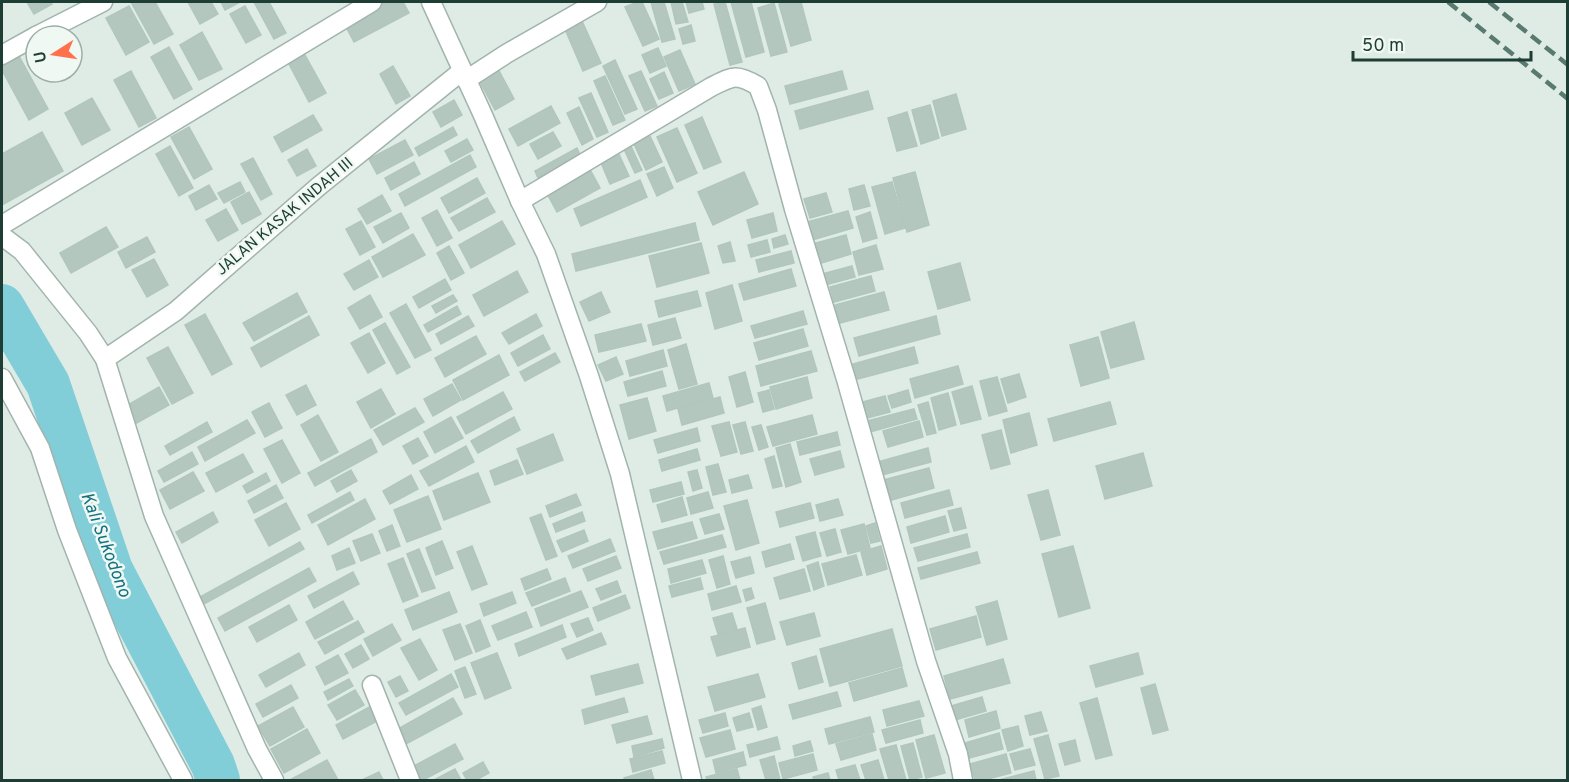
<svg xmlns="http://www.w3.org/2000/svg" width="1569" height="782" font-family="Overpass,sans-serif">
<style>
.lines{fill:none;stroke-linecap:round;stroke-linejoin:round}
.river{stroke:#81cdd8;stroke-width:44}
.building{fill:#b4c7bf;stroke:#b1c6bd;stroke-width:1.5}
.minor-casing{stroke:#a1b4ad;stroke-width:21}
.tertiary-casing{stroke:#a1b4ad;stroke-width:21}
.minor{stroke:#fff;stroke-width:18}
.tertiary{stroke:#fff;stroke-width:18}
.rail{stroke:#597a70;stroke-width:4.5;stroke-dasharray:12 6;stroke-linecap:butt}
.labels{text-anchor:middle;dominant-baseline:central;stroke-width:5;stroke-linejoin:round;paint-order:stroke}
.street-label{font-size:16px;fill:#1e3e35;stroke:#f0f8f4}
.water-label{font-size:18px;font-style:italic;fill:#137180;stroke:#f0f8f4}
</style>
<rect width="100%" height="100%" fill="#dfece6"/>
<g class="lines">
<polyline class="river" points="2,306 48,384 111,570 213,765 218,780"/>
</g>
<g class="building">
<polygon points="27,2 50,2 52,4 34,14"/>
<polygon points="131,2 155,2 173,34 154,44"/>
<polygon points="188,2 211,2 218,14 200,24"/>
<polygon points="221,2 240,2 225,10"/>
<polygon points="254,2 269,2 286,33 274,39"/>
<polygon points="383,2 403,2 409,13 354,42 344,23"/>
<polygon points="638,2 642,2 659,39 643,46 625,7"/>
<polygon points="651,2 664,2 675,39 662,42"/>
<polygon points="671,2 682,2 688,22 676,24"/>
<polygon points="686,2 702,2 704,9 689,13"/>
<polygon points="725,2 742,62 730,65 714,4"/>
<polygon points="731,2 751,2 764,52 746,57"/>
<polygon points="788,2 801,2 811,40 791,46 779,4"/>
<polygon points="774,3 787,52 771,56 758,8"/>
<polygon points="129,6 149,42 126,55 106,18"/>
<polygon points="245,6 261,35 246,43 230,14"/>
<polygon points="582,21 601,63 583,71 565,29"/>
<polygon points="691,25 695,41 683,44 679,29"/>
<polygon points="202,32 222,69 199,80 180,45"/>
<polygon points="169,47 192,89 174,99 151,57"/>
<polygon points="658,48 666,66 650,73 642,55"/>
<polygon points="680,50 695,84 679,91 664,57"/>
<polygon points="305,55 326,93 309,102 289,64"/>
<polygon points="19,56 48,109 29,120 2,70 2,65"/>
<polygon points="615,60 637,109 625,114 603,66"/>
<polygon points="496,65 514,99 495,110 477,76"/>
<polygon points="393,66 410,96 396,104 380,74"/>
<polygon points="131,71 156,118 139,127 114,80"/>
<polygon points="641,71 657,106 645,111 629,76"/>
<polygon points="842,71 847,89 790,104 785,86"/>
<polygon points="664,72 673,93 659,99 650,79"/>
<polygon points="605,76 625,120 613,125 594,81"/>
<polygon points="868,91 873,109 800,129 795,111"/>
<polygon points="591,93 608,132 597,137 579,98"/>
<polygon points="956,94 966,129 942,136 933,101"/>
<polygon points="92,98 110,130 82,145 65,113"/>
<polygon points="454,100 462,115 441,127 433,112"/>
<polygon points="930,105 939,138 921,144 912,110"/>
<polygon points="551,106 560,123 518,146 509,129"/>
<polygon points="579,107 593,139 582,145 567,113"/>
<polygon points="907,112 917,146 897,151 888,118"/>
<polygon points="313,115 322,130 282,152 274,137"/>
<polygon points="702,117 721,162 704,169 685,125"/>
<polygon points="189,127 212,169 194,179 171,137"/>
<polygon points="453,127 457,135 419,156 415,148"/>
<polygon points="677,128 697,173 677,182 657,137"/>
<polygon points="42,132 63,171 2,205 2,154"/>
<polygon points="553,132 561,146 538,159 530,144"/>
<polygon points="650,136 662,162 646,170 634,144"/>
<polygon points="467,139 473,150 451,162 445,151"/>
<polygon points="405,140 413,155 377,174 369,159"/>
<polygon points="630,144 642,170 635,173 623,147"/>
<polygon points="170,146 193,188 179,196 156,154"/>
<polygon points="577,148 580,155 538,178 535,171"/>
<polygon points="307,149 316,166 297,176 288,160"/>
<polygon points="617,150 629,176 610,184 599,158"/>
<polygon points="470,155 476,167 405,206 399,194"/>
<polygon points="253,158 272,194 261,200 241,164"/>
<polygon points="414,162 420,174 391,190 385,178"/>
<polygon points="587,164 600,188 557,212 544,188"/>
<polygon points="664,167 673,188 657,196 647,174"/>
<polygon points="744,172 758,204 713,225 698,192"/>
<polygon points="915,172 929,225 907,232 893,178"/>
<polygon points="477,178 485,193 449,213 441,198"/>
<polygon points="640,180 647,197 581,226 574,209"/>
<polygon points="240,182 245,192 224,203 218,193"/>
<polygon points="892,182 905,228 885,234 872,187"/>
<polygon points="209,185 217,199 196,210 189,196"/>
<polygon points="864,185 870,206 854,210 849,189"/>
<polygon points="249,192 261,214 242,224 231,202"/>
<polygon points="826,193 832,212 810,218 804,199"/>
<polygon points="382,195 391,211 367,224 358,209"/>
<polygon points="487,198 495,212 459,231 451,218"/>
<polygon points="226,209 238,230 218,241 206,220"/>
<polygon points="437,210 452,238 437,246 422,218"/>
<polygon points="848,211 853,228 812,240 807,222"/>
<polygon points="870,212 877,238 863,242 856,217"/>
<polygon points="401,213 409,228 383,243 374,227"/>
<polygon points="773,213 777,231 752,238 747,220"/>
<polygon points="361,221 375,247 360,255 346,229"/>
<polygon points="502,221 515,244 471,268 459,245"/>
<polygon points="695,223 699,240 576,271 572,254"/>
<polygon points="106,227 118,247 71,273 60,253"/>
<polygon points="413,234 425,255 383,277 372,257"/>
<polygon points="785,235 788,244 774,248 772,239"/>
<polygon points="846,235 851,254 818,264 812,244"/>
<polygon points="147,237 155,252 126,268 118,252"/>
<polygon points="767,240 770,252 751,257 748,245"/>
<polygon points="730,242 735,261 723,263 718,246"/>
<polygon points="701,243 709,273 657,287 649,256"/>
<polygon points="876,245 883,269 859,275 853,252"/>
<polygon points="449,246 464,273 451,280 437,253"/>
<polygon points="791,251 794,263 759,272 756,260"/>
<polygon points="154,259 168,285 147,297 132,270"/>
<polygon points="369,260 378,277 354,290 344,274"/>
<polygon points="960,263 970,300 938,309 928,272"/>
<polygon points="852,266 855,277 825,285 822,274"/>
<polygon points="791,269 796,286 744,300 739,284"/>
<polygon points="517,271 528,292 484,316 473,295"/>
<polygon points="871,276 875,291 834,302 830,287"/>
<polygon points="445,279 451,290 419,308 413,297"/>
<polygon points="732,285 742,321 715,329 706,293"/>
<polygon points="697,291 701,306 659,317 655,301"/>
<polygon points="601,292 610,312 589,321 580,302"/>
<polygon points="884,292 889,310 840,323 835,305"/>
<polygon points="297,293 307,312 254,341 243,323"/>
<polygon points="370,295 382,317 360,329 348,308"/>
<polygon points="453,295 457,301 436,313 432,306"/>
<polygon points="406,304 431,350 415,358 390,313"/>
<polygon points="457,306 461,314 428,332 424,325"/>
<polygon points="803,311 807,324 755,338 751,326"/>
<polygon points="205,314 232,364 212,375 185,325"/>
<polygon points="536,314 542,326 509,344 502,333"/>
<polygon points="309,316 319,335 261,367 251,348"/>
<polygon points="468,316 474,326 441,344 436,334"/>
<polygon points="936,316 940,334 859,356 854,338"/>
<polygon points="675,318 681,338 653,345 648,325"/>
<polygon points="1134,322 1144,359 1111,368 1101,332"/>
<polygon points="385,323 410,367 397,374 373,330"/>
<polygon points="641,324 646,341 599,352 595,335"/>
<polygon points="803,329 808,346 759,360 754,343"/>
<polygon points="369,333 385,363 368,373 351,343"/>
<polygon points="543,335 550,349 518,366 511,353"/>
<polygon points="476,336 486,354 445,377 435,358"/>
<polygon points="1098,337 1109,378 1081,386 1070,345"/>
<polygon points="686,344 697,384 679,389 668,350"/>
<polygon points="168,347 193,393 172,404 147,358"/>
<polygon points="914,347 918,363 850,381 846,366"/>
<polygon points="663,350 667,366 630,376 626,361"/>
<polygon points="811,351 817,371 761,386 756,366"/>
<polygon points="555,353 560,362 525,381 520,372"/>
<polygon points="499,355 509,375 463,400 453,380"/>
<polygon points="616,357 623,374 606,381 598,365"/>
<polygon points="958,366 963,384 915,398 910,379"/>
<polygon points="662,371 666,386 628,396 624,382"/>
<polygon points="745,372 753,402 737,407 729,377"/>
<polygon points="1019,374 1026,397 1008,403 1001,379"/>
<polygon points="807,377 812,398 776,409 770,387"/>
<polygon points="997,377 1007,411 989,416 980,381"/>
<polygon points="709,383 713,398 667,411 663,396"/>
<polygon points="452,384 461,400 433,416 424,399"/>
<polygon points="306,385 316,405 297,415 286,395"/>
<polygon points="972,386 981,419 961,424 952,392"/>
<polygon points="159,387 169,405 135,424 126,406"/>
<polygon points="381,389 395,414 371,428 357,402"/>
<polygon points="769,390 774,409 763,412 758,393"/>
<polygon points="908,390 911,402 892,408 888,396"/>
<polygon points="503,392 512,409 466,434 457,417"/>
<polygon points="948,393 956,425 939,430 931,398"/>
<polygon points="885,396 890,412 863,419 859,403"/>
<polygon points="720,397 724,413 682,425 678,409"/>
<polygon points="647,398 656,431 629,439 620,405"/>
<polygon points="928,402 936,433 927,435 918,405"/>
<polygon points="1110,402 1116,424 1054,441 1048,419"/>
<polygon points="269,403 282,428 265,437 252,412"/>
<polygon points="415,408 424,422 383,445 374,430"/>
<polygon points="914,409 917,419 866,433 863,422"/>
<polygon points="1029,413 1037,445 1011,453 1003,420"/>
<polygon points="318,415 338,452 321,461 301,425"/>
<polygon points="812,415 817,434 773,446 767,427"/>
<polygon points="451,417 463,438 435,453 424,432"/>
<polygon points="514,417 520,430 478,453 471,441"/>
<polygon points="247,420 255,433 205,461 198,447"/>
<polygon points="919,421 923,437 888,447 883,431"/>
<polygon points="207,422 212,432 170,455 165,446"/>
<polygon points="729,422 737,452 721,456 712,426"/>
<polygon points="745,422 753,451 741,454 733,425"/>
<polygon points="761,425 768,447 759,450 752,427"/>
<polygon points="697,428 700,441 658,453 654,440"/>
<polygon points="1001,430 1010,464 991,469 982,435"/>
<polygon points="837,432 840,445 800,455 797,442"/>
<polygon points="553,434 563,460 527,474 517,449"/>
<polygon points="418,438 428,456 413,464 403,446"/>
<polygon points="371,439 377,452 315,486 308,473"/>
<polygon points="282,440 300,473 282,483 264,449"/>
<polygon points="790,444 801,482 786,487 776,448"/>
<polygon points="466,446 474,462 429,486 420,471"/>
<polygon points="928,448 931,462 878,476 874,463"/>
<polygon points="697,449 700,460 662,471 659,460"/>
<polygon points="840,451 844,467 815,475 810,459"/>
<polygon points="192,452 198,464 164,482 158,471"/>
<polygon points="1143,453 1152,486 1105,499 1096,466"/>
<polygon points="243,454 253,472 216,492 206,473"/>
<polygon points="774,456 782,486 773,488 765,459"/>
<polygon points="517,460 523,474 495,485 490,471"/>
<polygon points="718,464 726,492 713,495 706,467"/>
<polygon points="929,468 934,488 888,501 883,480"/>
<polygon points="351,470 357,481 337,492 331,481"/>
<polygon points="697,470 702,488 693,491 688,472"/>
<polygon points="193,472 204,491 170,509 160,490"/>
<polygon points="266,473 270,481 247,493 243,486"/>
<polygon points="478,473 490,502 444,520 433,491"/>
<polygon points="411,475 418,489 390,504 383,491"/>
<polygon points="748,475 752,488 732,493 729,480"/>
<polygon points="681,482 684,494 653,502 650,490"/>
<polygon points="276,485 283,498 254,513 248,501"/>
<polygon points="949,490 953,505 905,518 901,503"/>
<polygon points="1048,490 1060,535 1041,540 1028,495"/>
<polygon points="350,492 354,500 312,523 308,515"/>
<polygon points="708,492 713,508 691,514 687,498"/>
<polygon points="576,494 581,505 550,517 546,506"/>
<polygon points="428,496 441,529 407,542 394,510"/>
<polygon points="682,497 687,515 662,522 657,505"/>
<polygon points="365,499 375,519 328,545 318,525"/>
<polygon points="838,499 843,515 820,521 816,505"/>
<polygon points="747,500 759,543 736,550 724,506"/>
<polygon points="286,503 300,529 269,546 255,520"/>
<polygon points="810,503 814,518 780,527 776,512"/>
<polygon points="961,508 966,528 954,531 948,511"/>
<polygon points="213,512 218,522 182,543 176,532"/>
<polygon points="582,512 585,521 556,532 553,524"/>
<polygon points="541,514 557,556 546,560 530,518"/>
<polygon points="719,514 724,529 705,534 700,519"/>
<polygon points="945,516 949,532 911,543 907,527"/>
<polygon points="692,522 697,538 658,549 653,532"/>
<polygon points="875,523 880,541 871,543 866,526"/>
<polygon points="864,524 870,548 848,554 841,530"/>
<polygon points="392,525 400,546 387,551 379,531"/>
<polygon points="835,529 841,552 827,556 820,533"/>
<polygon points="584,530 588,541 562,552 557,541"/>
<polygon points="815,532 821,556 803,561 796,537"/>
<polygon points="372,534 380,553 361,561 353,541"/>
<polygon points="967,534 970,547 918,561 914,548"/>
<polygon points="722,535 726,547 664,564 660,552"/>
<polygon points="610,539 615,551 573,568 568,556"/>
<polygon points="442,541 453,568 436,575 426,548"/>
<polygon points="300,542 304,549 204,604 200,597"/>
<polygon points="790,544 794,559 766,567 762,552"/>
<polygon points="472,546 487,584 472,590 457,552"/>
<polygon points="881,546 887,569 867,575 861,552"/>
<polygon points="1073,546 1090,608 1059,617 1042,554"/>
<polygon points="349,548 355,563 337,570 332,556"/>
<polygon points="419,549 435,588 422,592 407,554"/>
<polygon points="977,552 980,563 921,579 918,568"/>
<polygon points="856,555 862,575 828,585 822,564"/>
<polygon points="616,556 621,568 588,581 583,569"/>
<polygon points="723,556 730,584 717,588 709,560"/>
<polygon points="750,557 754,573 736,578 731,562"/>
<polygon points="403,558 418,596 403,602 388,564"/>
<polygon points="702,560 706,573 671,583 668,569"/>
<polygon points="818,562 824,586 814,590 807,566"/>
<polygon points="309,568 316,581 225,631 218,618"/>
<polygon points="547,569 551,579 525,590 521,579"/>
<polygon points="804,569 810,591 780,599 774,578"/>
<polygon points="353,572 359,584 314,608 308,596"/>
<polygon points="565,578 570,591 532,606 526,593"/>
<polygon points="700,578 703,589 672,597 669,586"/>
<polygon points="617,581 621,592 601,600 596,589"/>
<polygon points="736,586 741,602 712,610 708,594"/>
<polygon points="751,588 754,598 746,601 743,590"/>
<polygon points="581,591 588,607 541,626 535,609"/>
<polygon points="449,592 457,612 413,630 405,610"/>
<polygon points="512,592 516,603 484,616 480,604"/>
<polygon points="625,595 630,608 598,621 593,608"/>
<polygon points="343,601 353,619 315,639 306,622"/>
<polygon points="997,601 1007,639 987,645 976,607"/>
<polygon points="765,603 775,639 757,644 747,608"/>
<polygon points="289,605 297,620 257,642 249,627"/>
<polygon points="526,612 532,627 498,640 492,626"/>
<polygon points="732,613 737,629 718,634 713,618"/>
<polygon points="814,613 820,636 787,645 780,622"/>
<polygon points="976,616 981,637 936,650 930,629"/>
<polygon points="588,618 593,630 577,637 571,624"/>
<polygon points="480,620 490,646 476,652 466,626"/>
<polygon points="358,621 364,632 325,654 318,642"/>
<polygon points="392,624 401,640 373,656 364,639"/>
<polygon points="460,624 472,653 455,660 443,630"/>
<polygon points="562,625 566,637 519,656 515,644"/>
<polygon points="745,628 750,647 717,656 711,637"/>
<polygon points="892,629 902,666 830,686 820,649"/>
<polygon points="601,633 606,644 567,659 562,649"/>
<polygon points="420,639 437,670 419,680 401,648"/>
<polygon points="361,645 369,659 353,668 345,654"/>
<polygon points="299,653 305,665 266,687 259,675"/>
<polygon points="497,653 511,688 485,699 471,663"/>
<polygon points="1138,653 1143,674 1096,687 1090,666"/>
<polygon points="338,655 348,673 325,685 316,667"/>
<polygon points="816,656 823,682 799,689 792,663"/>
<polygon points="1003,659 1010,683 950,699 944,676"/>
<polygon points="638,664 643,683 596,695 591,676"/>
<polygon points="465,667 476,694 465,698 455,671"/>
<polygon points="902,668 907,686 854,701 849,683"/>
<polygon points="451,674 458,687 406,715 399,703"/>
<polygon points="758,674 765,697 715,711 708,687"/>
<polygon points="400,676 408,691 396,697 388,682"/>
<polygon points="349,679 353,686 328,700 324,692"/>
<polygon points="1155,684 1168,730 1153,734 1141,688"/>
<polygon points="291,685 298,698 263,717 256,704"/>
<polygon points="355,690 364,705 337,720 328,705"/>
<polygon points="837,692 841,706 793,719 789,705"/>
<polygon points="982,697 986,711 955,720 951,706"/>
<polygon points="453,698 462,714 404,745 396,730"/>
<polygon points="624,698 628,712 585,724 582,710"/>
<polygon points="1097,698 1112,755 1096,759 1080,703"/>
<polygon points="919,701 924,716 887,726 883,710"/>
<polygon points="373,705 381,719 343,739 336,725"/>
<polygon points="761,706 767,727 758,730 752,709"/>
<polygon points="293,707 304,727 270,746 258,726"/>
<polygon points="996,711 1000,728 969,737 965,720"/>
<polygon points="1041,712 1047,731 1030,735 1025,716"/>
<polygon points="725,713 728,726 703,733 699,720"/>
<polygon points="749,713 753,727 737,731 733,718"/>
<polygon points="647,716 652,734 617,743 612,725"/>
<polygon points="870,717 874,732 829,744 825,729"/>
<polygon points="920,720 923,733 886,743 882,730"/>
<polygon points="1018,726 1023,746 1008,751 1002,730"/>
<polygon points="307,729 320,753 284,773 271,749"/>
<polygon points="730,730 735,749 706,757 700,738"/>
<polygon points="999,733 1003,749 969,758 965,743"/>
<polygon points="872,734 876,750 841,760 836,744"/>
<polygon points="934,735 945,773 926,778 916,740"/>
<polygon points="1048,735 1059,776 1045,779 1034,739"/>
<polygon points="777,737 780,749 750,757 747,745"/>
<polygon points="662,739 664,748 634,757 632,746"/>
<polygon points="1075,740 1080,761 1065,765 1059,744"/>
<polygon points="810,741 813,751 795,756 793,746"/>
<polygon points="913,743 922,777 910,780 901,746"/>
<polygon points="455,744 463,759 423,780 420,780 412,767"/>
<polygon points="896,745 906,780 889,780 880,749"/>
<polygon points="1030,749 1035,765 1015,770 1010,754"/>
<polygon points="662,751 665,763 633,772 630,759"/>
<polygon points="743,752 746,765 716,773 713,760"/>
<polygon points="813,754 817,770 783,779 779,763"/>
<polygon points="1006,754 1011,773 984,780 975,780 970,764"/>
<polygon points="774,756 780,780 766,780 760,760"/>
<polygon points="327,760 338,780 290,780"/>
<polygon points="878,760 884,780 866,780 861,765"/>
<polygon points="483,762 489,773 476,780 467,780 463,773"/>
<polygon points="855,765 860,780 839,780 836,770"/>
<polygon points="455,769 461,780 434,780"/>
<polygon points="737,769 740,780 707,780 706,777"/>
<polygon points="651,770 654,780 625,780 624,778"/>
<polygon points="1034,771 1036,780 999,780"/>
<polygon points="379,772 383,780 362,780"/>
<polygon points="828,773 830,780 814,780 813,777"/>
</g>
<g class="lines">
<g class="minor-casing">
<g id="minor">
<polyline points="36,36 103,2"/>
<polyline points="2,55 36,36"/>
<polyline points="466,80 506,54 597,2"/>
<path d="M520,201L711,87C733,76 736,73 758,86L767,110L794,209L846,379L926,661L958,754L963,780"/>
<polyline points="2,225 372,2"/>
<polyline points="2,236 22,251 88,333 105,359 154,516 257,749 274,780"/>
<polyline points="105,359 176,311 319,186 462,71"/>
<polyline points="372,685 410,780"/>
</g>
</g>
<g class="tertiary-casing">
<g id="tertiary">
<polyline points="431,2 482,113 520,201 546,254 589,376 620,474 692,780"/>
<polyline points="2,378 40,448 67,530 117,658 183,780"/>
</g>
</g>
<use href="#minor" class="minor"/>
<use href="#tertiary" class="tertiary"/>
<g class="rail">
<polyline points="1448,2 1568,99"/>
<polyline points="1489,2 1568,65"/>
</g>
</g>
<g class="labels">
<g class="street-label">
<text transform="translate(285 217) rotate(-40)">JALAN KASAK INDAH III</text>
</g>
<g class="water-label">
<text transform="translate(105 545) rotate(69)">Kali Sukodono</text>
</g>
</g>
<rect width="1569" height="782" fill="none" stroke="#1e3e35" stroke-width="6"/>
<g transform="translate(54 54) rotate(258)"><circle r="28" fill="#f0f8f4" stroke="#9caea8" stroke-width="1.5"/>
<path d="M0-4.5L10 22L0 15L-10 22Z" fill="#ff714b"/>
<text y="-9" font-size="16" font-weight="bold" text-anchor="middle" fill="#1e3e35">U</text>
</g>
<path d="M1353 51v9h178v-9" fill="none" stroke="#1e3e35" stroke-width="3"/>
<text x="1362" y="51" font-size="18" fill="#1e3e35" stroke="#f0f8f4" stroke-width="4.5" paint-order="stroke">50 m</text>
</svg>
